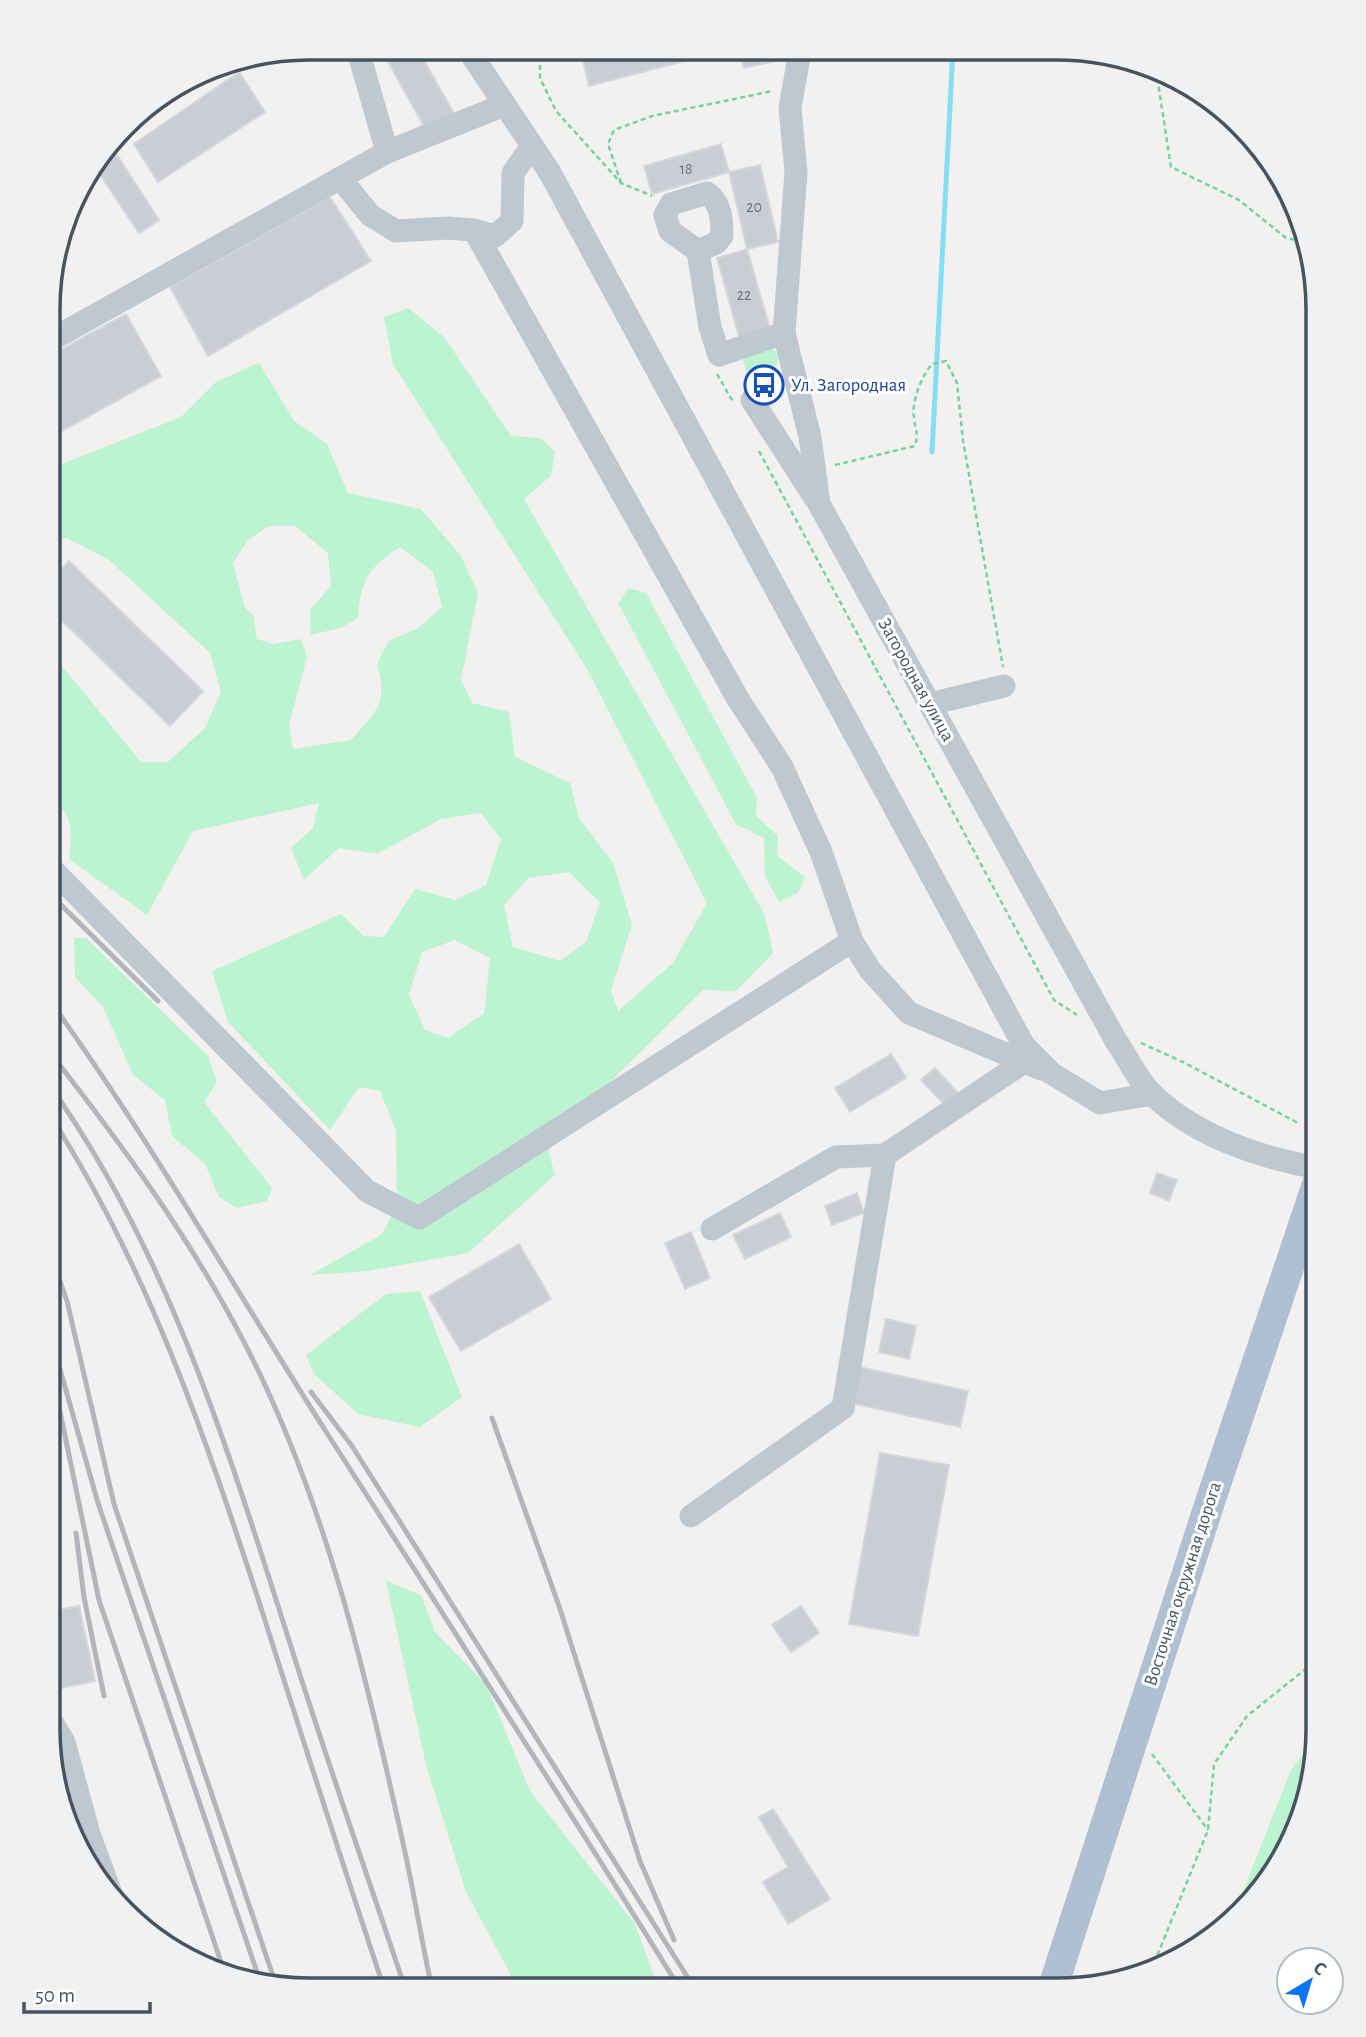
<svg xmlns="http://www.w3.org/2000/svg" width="1366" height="2037" font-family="'Alegreya Sans',sans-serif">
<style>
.green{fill:#bcf3d1;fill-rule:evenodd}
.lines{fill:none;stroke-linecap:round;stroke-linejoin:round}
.stream{stroke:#86def3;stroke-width:5}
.building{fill:#cacdd3;stroke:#d4d7dc;stroke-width:2}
.path{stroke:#71d4a2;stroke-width:2.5;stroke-dasharray:5 3.5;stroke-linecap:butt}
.minor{stroke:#bdc8d1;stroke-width:23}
.major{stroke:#aec0d1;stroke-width:30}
.rail{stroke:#b2b6bb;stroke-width:5}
.labels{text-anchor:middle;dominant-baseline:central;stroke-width:6;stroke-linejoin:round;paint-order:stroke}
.number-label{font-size:16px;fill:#68727d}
.transit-label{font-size:19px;fill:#164399;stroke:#fff;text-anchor:start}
.street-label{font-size:19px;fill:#475460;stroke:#fff}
.rim{fill:none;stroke:#475460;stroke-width:3.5}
</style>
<rect width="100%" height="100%" fill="#f3f0f0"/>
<g class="green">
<path d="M408,308L444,337L511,436L540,438L555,452L551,476L524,499L765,915L773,953L736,991L703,990L602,1090L556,1116L547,1146L555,1175L468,1253L368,1271L310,1275L381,1235L397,1207L396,1131L380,1091L359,1087L330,1130L228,1022L212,971L341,914L364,936L384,937L415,889L455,900L486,885L501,839L481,813L441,819L377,854L339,848L304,880L291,848L313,828L319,803L193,831L147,915L69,859C72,833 75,814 49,798V645L57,660L141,762H168L205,728L221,692L210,653L109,560L67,538L49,542V469L181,417L216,382L259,363L294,421L327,444L348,493L421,509L461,556L478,593L461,680L472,703L509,712L515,757L570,783L579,818L613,863L632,925L611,990L618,1011L673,963L707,903L587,669L393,364L384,317ZM269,526H295L328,553L331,586L310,610L311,635L340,628L358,618C361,579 368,568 400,547L433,572L442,607L418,628L389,641L377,664C388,704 377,710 351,740L293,749L289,725L307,657L301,639L273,644L257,639L253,615L245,608L233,563L248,540ZM569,872L600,902L586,942L560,961L513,947L504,905L528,878ZM455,940L490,958L484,1013L448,1038L425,1030L409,995L422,952Z"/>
<polygon points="768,347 778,353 777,366 747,374 742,355"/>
<polygon points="629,588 646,593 757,798 756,816 778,836 777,856 805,877 798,893 779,902 765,876 764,838 736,824 618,603"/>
<polygon points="74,938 86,938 208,1056 217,1082 204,1102 272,1188 267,1201 237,1208 219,1197 205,1164 172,1136 165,1100 133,1075 103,1007 75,977"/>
<polygon points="420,1291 462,1397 420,1427 358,1414 314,1374 306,1355 386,1294"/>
<polygon points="386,1581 421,1595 435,1632 486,1684 530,1791 635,1924 659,1989 518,1988 466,1892 426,1765"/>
<polygon points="1318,1735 1305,1813 1274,1874 1232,1919 1291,1770"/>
</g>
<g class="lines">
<polyline class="stream" points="932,452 953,49"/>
</g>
<g class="building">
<polygon points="380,47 417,48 456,117 427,132"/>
<polygon points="615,48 725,48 726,50 589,86 582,57"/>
<polygon points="739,49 772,49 775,61 744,68"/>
<polygon points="239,72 265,112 158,182 134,144"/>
<polygon points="721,144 729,172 652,194 644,166"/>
<polygon points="117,155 159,220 139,233 96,168"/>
<polygon points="760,165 778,242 747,249 729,172"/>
<polygon points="330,197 371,261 208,356 170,287"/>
<polygon points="747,249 771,332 740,340 717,258"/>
<polygon points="126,314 161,376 49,438 49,356"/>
<polygon points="69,561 203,691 170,726 49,608 49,582"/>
<polygon points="891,1054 906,1078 850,1112 835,1088"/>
<polygon points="935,1068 958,1093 945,1105 921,1080"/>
<polygon points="1157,1173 1177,1180 1169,1201 1150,1193"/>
<polygon points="857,1193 864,1213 832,1225 825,1206"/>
<polygon points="780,1213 791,1237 745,1259 733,1235"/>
<polygon points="691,1232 710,1278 685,1289 665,1243"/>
<polygon points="519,1244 551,1299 461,1351 429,1297"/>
<polygon points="886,1319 916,1326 909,1359 879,1352"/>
<polygon points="859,1367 968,1391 960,1427 851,1403"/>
<polygon points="880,1453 949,1465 918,1636 849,1624"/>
<polygon points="79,1606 95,1681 52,1690 47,1669 47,1612"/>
<polygon points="801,1606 819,1633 791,1652 772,1625"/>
<polygon points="56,1772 69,1815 65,1816"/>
<polygon points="773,1809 830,1899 788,1924 763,1882 788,1867 759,1817"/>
</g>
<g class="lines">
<g class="path">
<polyline points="540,48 540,78 556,111 621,183 652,196"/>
<polyline points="1135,61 1156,70 1158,68"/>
<polyline points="1156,70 1171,167 1239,200 1286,238 1305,242"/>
<polyline points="621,183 608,144 614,130 652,116 773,91"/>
<polyline points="717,374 733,402"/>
<polyline points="759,451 1054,1000 1077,1015"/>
<path d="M835,465L915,446C919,434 915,429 914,418C911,402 922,375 932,364L946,361L957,383L963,441L1003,667"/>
<polyline points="1141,1043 1183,1062 1300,1124"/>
<polyline points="1152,1754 1208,1830"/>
<polyline points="1151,1971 1208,1830 1214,1764 1247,1716 1318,1659"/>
</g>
<g class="minor">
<polyline points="357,47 387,152"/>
<polyline points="467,48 549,171 1024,1046 1051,1073 1100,1103 1152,1094"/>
<path d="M798,49L799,57L790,108L796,172L784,333L810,437L819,504L1116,1041C1128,1058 1138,1081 1153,1095C1196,1136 1260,1158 1318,1168"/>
<polyline points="340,178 370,215 396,231 448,228 474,230 495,236 512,221 513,173 532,146"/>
<polyline points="474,230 738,699 782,767 821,852 852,941 870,970 909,1013 1041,1069"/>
<path d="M698,251L670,231L665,215L671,204L707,193C721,203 722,219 722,236L716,243L698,251L710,327L719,355L784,333"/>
<polyline points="49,341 387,152 504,105"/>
<polyline points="752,400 815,498"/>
<polyline points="930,704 1004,686"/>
<polyline points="49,866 367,1191 419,1218 852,941"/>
<polyline points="712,1229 836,1157 885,1155"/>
<polyline points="691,1516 843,1408 885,1155 1024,1062"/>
<polyline points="47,1714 64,1742 89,1834 113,1899"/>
</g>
<polyline class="major" points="1052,1990 1211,1499 1318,1181"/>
<g class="rail">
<polyline points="49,893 158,1001"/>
<path d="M48,998C149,1138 233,1286 325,1430C444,1616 564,1801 680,1989"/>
<path d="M48,1050C121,1143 191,1239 245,1344C325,1499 366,1674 403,1843C414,1891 421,1940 432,1988"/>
<path d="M48,1083C170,1253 231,1459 294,1656C329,1767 368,1877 405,1988"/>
<path d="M48,1112C148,1267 206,1438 262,1611C302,1737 342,1863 384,1988"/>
<polyline points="48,1248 67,1301 114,1504 277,1988"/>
<polyline points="48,1327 98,1503 261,1984"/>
<polyline points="52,1373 99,1600 225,1974"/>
<polyline points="311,1392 352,1446 695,1989"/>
<polyline points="492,1418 559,1606 640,1861 674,1940"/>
<polyline points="76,1533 84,1597 104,1696"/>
</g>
</g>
<defs>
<g id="bus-ring" transform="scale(2.0125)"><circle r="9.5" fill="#fff" stroke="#1a4fb4" stroke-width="1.5"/><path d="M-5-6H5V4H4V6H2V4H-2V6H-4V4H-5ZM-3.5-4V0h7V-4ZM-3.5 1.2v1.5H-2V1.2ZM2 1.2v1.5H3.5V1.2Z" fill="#1a4fb4"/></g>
</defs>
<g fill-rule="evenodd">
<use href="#bus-ring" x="764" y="385"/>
</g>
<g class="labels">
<g class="number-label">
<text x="686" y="169">18</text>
<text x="754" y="207">20</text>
<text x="744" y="295">22</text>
</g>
<g class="transit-label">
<text x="791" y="385">Ул. Загородная</text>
</g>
<g class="street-label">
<text transform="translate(916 680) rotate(61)">Загородная улица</text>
<text transform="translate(1183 1584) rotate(-72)">Восточная окружная дорога</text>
</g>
</g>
<path d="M0 0H1366V2037H0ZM309 60H1057A249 249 0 0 1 1306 309V1729A249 249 0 0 1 1057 1978H309A249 249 0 0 1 60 1729V309A249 249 0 0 1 309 60Z" fill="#f0f1f2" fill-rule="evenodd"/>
<path class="rim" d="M309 60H1057A249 249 0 0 1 1306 309V1729A249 249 0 0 1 1057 1978H309A249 249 0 0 1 60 1729V309A249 249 0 0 1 309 60Z"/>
<g transform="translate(1310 1981) rotate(38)"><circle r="33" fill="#ffffff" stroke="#b5bbbf" stroke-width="2"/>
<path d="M0-5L12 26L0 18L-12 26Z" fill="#0b74f3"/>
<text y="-10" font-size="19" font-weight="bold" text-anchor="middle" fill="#475460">С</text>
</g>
<path d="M24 2002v10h126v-10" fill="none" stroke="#475460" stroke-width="3.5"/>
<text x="35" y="2002" font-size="21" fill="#475460" stroke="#ffffff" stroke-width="5" paint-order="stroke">50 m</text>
</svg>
